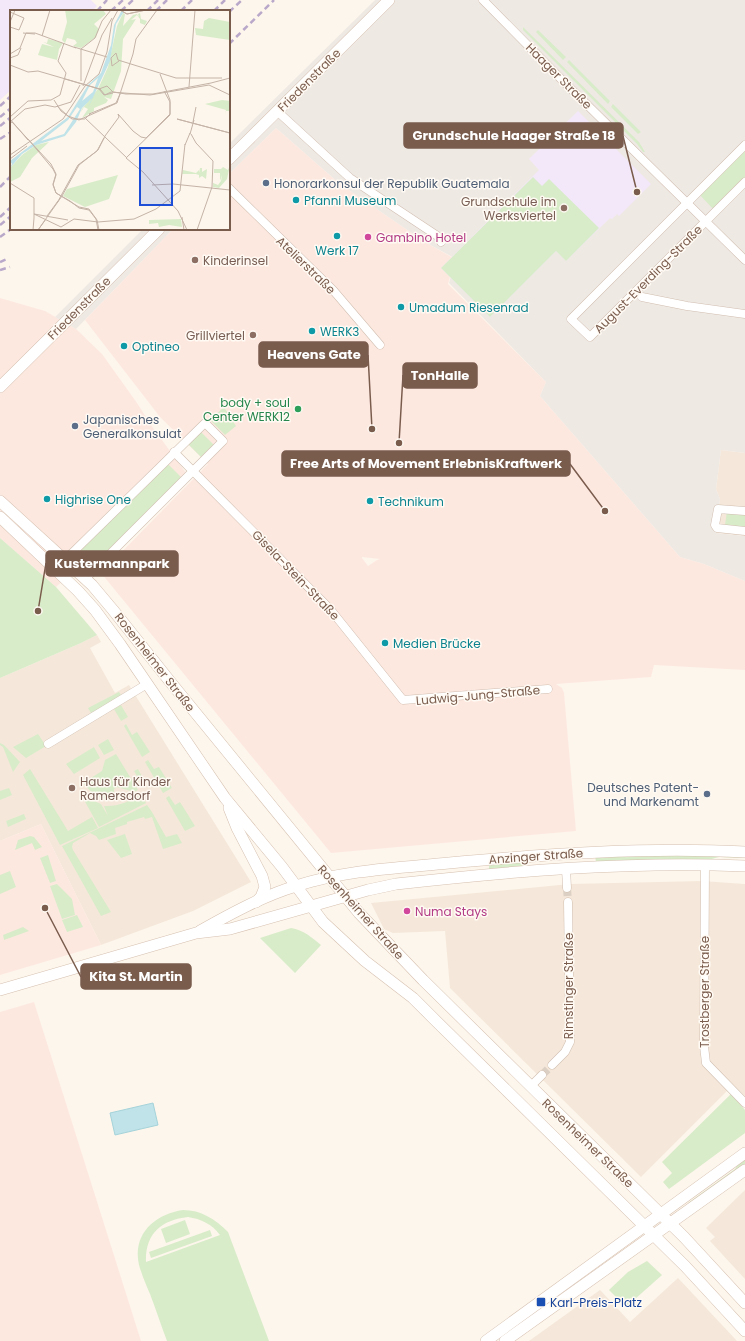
<svg xmlns="http://www.w3.org/2000/svg" width="745" height="1341" font-family="Poppins,sans-serif">
<style>
.residential{fill:#f5e8da}
.commercial{fill:#fde8e0;fill-rule:evenodd}
.industrial{fill:#efe9e4}
.education{fill:#f3e8fa}
.green{fill:#d8ecc9;fill-rule:evenodd}
.water{fill:#bfe3e8;stroke:#a5d3da}
.lines{fill:none;stroke-linecap:round;stroke-linejoin:round}
.street-tunnel{stroke:#dcd0c4;stroke-width:8;stroke-dasharray:8 4;stroke-linecap:butt}
.street-casing{stroke:#d1beb0;stroke-width:9}
.secondary-casing{stroke:#d6c0b0;stroke-width:12}
.street{stroke:#fff;stroke-width:8}
.secondary{stroke:#fff;stroke-width:11}
.rail{stroke:#b9a8c9;stroke-width:2.5;stroke-dasharray:6 4;stroke-linecap:butt}
.service-dot{fill:#5c6f8a;stroke:#fffaf3;stroke-width:1.5}
.culture-dot{fill:#0f9aa8;stroke:#fffaf3;stroke-width:1.5}
.education-dot{fill:#8d6e63;stroke:#fffaf3;stroke-width:1.5}
.hotel-dot{fill:#d1479c;stroke:#fffaf3;stroke-width:1.5}
.leisure-dot{fill:#2e9e5b;stroke:#fffaf3;stroke-width:1.5}
.transit-dot{fill:#1a4fb4;stroke:#fffaf3;stroke-width:1.5}
.labels{text-anchor:middle;dominant-baseline:central;stroke-width:3;stroke-linejoin:round;paint-order:stroke}
.street-label{font-size:12px;fill:#7a5c4d;stroke:#fffaf3}
.service-label{font-size:12px;fill:#4e5e75;stroke:#fffaf3;text-anchor:start}
.culture-label{font-size:12px;fill:#0d838f;stroke:#fffaf3;text-anchor:start}
.education-label{font-size:12px;fill:#785e54;stroke:#fffaf3;text-anchor:end}
.hotel-label{font-size:12px;fill:#b23c85;stroke:#fffaf3;text-anchor:start}
.leisure-label{font-size:12px;fill:#27864d;stroke:#fffaf3;text-anchor:end}
.transit-label{font-size:12px;fill:#164399;stroke:#fffaf3;text-anchor:start}
.inset-road{fill:none;stroke:#c5b3a7;stroke-width:1}
.view{fill:#1d4ed8;fill-opacity:0.15;stroke:#1d4ed8;stroke-width:2}
.inset-edge{fill:none;stroke:#7a5c4d;stroke-width:2}
.leader{fill:none;stroke:#7a5c4d;stroke-width:1.5}
.callout-dot{fill:#7a5c4d;stroke:#fffaf3;stroke-width:1.5}
.callout{fill:#7a5c4d;stroke:#7a5c4d;stroke-width:1.5}
.callout-label{font-size:13px;text-anchor:middle;font-weight:bold;fill:#fff}
</style>
<rect width="100%" height="100%" fill="#fdf6ec"/>
<g class="residential">
<polygon points="721,450 745,453 745,536 716,533 720,499 716,489"/>
<polygon points="97,635 101,642 90,648 115,693 129,685 251,882 193,911 101,945 41,824 0,841 0,678 81,643"/>
<polygon points="702,881 745,884 745,1096 733,1085 641,1177 450,988 445,931 393,933 384,929 371,903 570,884"/>
<polygon points="745,1190 745,1279 710,1241 715,1237 706,1228"/>
<polygon points="678,1278 737,1341 529,1341 600,1290 630,1322"/>
</g>
<g class="commercial">
<path d="M276,128L340,184L425,242L455,259L448,284L546,382L540,396L680,557L704,564L745,581V670L654,665L651,677L556,684L562,688L564,693L576,831L331,853L101,573L208,464L160,417L85,320L173,229H229V174ZM362,558V557L380,559L377,560L368,566Z"/>
<polygon points="0,298 45,311 76,329 102,354 137,403 151,425 186,473 151,505 85,560 56,587 0,538"/>
<polygon points="41,824 101,945 0,975 0,841"/>
<polygon points="34,1002 141,1341 0,1341 0,1012"/>
</g>
<g class="industrial">
<polygon points="375,0 745,0 745,453 721,450 716,489 720,499 716,533 745,536 745,581 704,564 680,557 540,396 546,382 449,283 456,259 425,242 340,184 276,128 229,174 229,144"/>
<polygon points="143,229 173,229 76,329 55,317"/>
</g>
<g class="education">
<polygon points="0,0 91,0 97,6 92,11 11,11 11,90 0,100"/>
<polygon points="578,111 651,184 619,216 617,214 612,219 610,218 566,261 556,251 490,317 441,268 539,170 529,159"/>
</g>
<g class="green">
<polygon points="523,27 639,142 645,152 643,152 637,144 523,30"/>
<polygon points="538,30 566,57 563,60 536,32"/>
<polygon points="569,60 610,101 608,104 567,62"/>
<polygon points="613,104 641,132 638,134 611,107"/>
<polygon points="745,148 745,179 714,210 699,194"/>
<polygon points="533,177 542,186 549,179 599,228 566,261 556,251 490,317 441,268"/>
<polygon points="224,407 236,426 225,435 210,420"/>
<polygon points="200,431 215,446 202,458 187,443"/>
<polygon points="167,463 182,478 93,567 78,553"/>
<polygon points="727,511 745,513 745,527 725,525"/>
<polygon points="0,538 56,587 97,635 81,643 0,678"/>
<polygon points="119,692 121,695 92,715 88,708"/>
<polygon points="121,705 128,717 121,721 114,709"/>
<polygon points="126,724 132,735 137,732 150,752 142,757 124,726"/>
<polygon points="38,734 46,746 26,758 13,747"/>
<polygon points="108,739 114,750 104,755 98,745"/>
<polygon points="0,743 4,745 20,762 13,772 3,747 0,745"/>
<polygon points="94,747 100,758 74,774 66,764"/>
<path d="M116,754L138,790L134,792L117,787L114,789V800C97,798 94,795 83,783L102,771L105,760Z"/>
<polygon points="148,760 154,769 159,767 172,788 163,793 145,762"/>
<polygon points="30,769 68,831 92,817 98,828 60,845 23,775"/>
<polygon points="138,769 146,784 143,786 134,771"/>
<polygon points="9,788 12,795 0,800 0,791"/>
<path d="M85,794L94,801L101,804L108,816L104,806C118,807 129,801 141,795L146,803L99,827L83,798L84,797V795Z"/>
<polygon points="169,796 175,805 180,802 195,826 185,831 166,798"/>
<polygon points="147,805 152,812 166,837 177,834 182,843 163,849 152,817 145,819 144,817 127,822 127,824 115,828 116,834 99,840 96,836 90,833 73,843 72,847 73,850 111,912 101,916 62,846"/>
<polygon points="24,814 26,819 8,827 6,821"/>
<polygon points="125,834 132,854 121,858 107,840"/>
<polygon points="30,836 34,837 42,847 35,850 32,843 15,850 18,840"/>
<polygon points="48,855 56,881 50,883 40,858"/>
<polygon points="595,856 745,856 745,858 719,857 708,860 596,862"/>
<polygon points="565,859 530,862 522,867 489,869 489,864"/>
<polygon points="10,871 16,887 0,894 0,875"/>
<polygon points="57,884 72,899 75,915 62,919 50,886"/>
<polygon points="77,915 83,927 67,932 62,920"/>
<polygon points="23,927 29,931 4,940 3,935"/>
<path d="M291,928C304,930 311,937 321,945L295,973L260,938Z"/>
<polygon points="731,1094 745,1110 745,1133 669,1189 663,1182 672,1173 662,1162"/>
<polygon points="745,1158 745,1165 689,1205 688,1203 735,1169 739,1163"/>
<path d="M183,1210C201,1210 215,1219 228,1232L269,1341H167C161,1325 156,1310 150,1294C146,1285 142,1275 139,1265C132,1234 155,1214 183,1210ZM188,1217C201,1219 212,1224 220,1235L146,1262C145,1234 161,1220 188,1217Z"/>
<polygon points="185,1220 190,1234 166,1243 161,1229"/>
<polygon points="210,1230 212,1236 151,1258 149,1252"/>
<polygon points="647,1261 662,1275 626,1307 609,1290 628,1272"/>
</g>
<polygon class="water" points="153,1103 158,1125 115,1135 110,1113"/>
<g class="lines">
<g class="street-tunnel">
<polyline points="567,888 568,902"/>
<polyline points="542,1075 552,1065"/>
</g>
<g class="street-casing">
<g id="street">
<polyline points="483,0 567,85 745,260"/>
<polyline points="277,111 350,178 439,237 441,242"/>
<polyline points="745,145 571,319 590,337 745,182"/>
<polyline points="229,188 333,290 380,345"/>
<polyline points="642,297 687,306 745,314"/>
<polyline points="174,452 330,609 403,700 548,689"/>
<polyline points="745,511 718,509 715,525 717,528 745,531"/>
<polyline points="65,560 205,423 223,441 86,578"/>
<polyline points="48,744 147,684"/>
<polyline points="705,865 704,1046 706,1063 745,1103"/>
<polyline points="566,868 567,888"/>
<polyline points="552,1065 565,1052 570,1042 568,902"/>
<polyline points="531,1086 542,1075"/>
</g>
</g>
<g class="secondary-casing">
<g id="secondary">
<polyline points="229,159 389,0"/>
<polyline points="0,387 159,229"/>
<polyline points="0,501 92,585 113,610 172,684 359,913 423,980 684,1237 745,1303"/>
<polyline points="0,517 78,591 95,610 120,644 225,798 282,867 323,922 365,961 413,998 433,1018 685,1266 745,1331"/>
<polyline points="229,808 237,828 262,876 265,887 261,897 256,902"/>
<path d="M200,931C230,914 263,896 296,886C345,870 397,868 449,863C547,854 646,847 745,852"/>
<path d="M0,990L196,933L230,929L368,890L396,884C512,871 628,861 745,866"/>
<polyline points="486,1341 745,1153"/>
<polyline points="505,1341 745,1170"/>
</g>
</g>
<use href="#street" class="street"/>
<use href="#secondary" class="secondary"/>
<g class="rail">
<polyline points="97,11 107,0"/>
<polyline points="111,11 123,0"/>
<polyline points="121,11 133,0"/>
<polyline points="147,11 158,0"/>
<polyline points="156,11 167,0"/>
<polyline points="181,11 192,0"/>
<polyline points="214,11 225,0"/>
<polyline points="229,12 242,0"/>
<polyline points="229,44 274,0"/>
<polyline points="0,106 11,96"/>
<polyline points="0,117 11,108"/>
<polyline points="0,126 11,117"/>
<polyline points="0,139 11,132"/>
<polyline points="0,187 11,176"/>
<polyline points="0,217 11,207"/>
<polyline points="0,225 11,216"/>
<polyline points="0,237 11,229"/>
<polyline points="0,262 7,259"/>
<polyline points="0,270 10,267"/>
</g>
</g>
<g class="service-dot">
<circle cx="266" cy="183" r="4"/>
<circle cx="75" cy="426" r="4"/>
<circle cx="707" cy="794" r="4"/>
</g>
<g class="culture-dot">
<circle cx="296" cy="200" r="4"/>
<circle cx="337" cy="236" r="4"/>
<circle cx="401" cy="307" r="4"/>
<circle cx="312" cy="331" r="4"/>
<circle cx="124" cy="346" r="4"/>
<circle cx="47" cy="499" r="4"/>
<circle cx="370" cy="501" r="4"/>
<circle cx="385" cy="643" r="4"/>
</g>
<g class="education-dot">
<circle cx="564" cy="208" r="4"/>
<circle cx="195" cy="260" r="4"/>
<circle cx="253" cy="335" r="4"/>
<circle cx="72" cy="788" r="4"/>
</g>
<g class="hotel-dot">
<circle cx="368" cy="237" r="4"/>
<circle cx="407" cy="911" r="4"/>
</g>
<circle class="leisure-dot" cx="298" cy="409" r="4"/>
<rect class="transit-dot" x="536" y="1297" width="10" height="10" rx="2"/>
<g class="labels">
<g class="street-label">
<text transform="translate(559 76) rotate(45)">Haager Straße</text>
<text transform="translate(309 80) rotate(-45)">Friedenstraße</text>
<text transform="translate(306 265) rotate(44)">Atelierstraße</text>
<text transform="translate(648 279) rotate(-45)">August-Everding-Straße</text>
<text transform="translate(79 308) rotate(-45)">Friedenstraße</text>
<text transform="translate(296 575) rotate(46)">Gisela-Stein-Straße</text>
<text transform="translate(155 662) rotate(52)">Rosenheimer Straße</text>
<text transform="translate(478 695) rotate(-5)">Ludwig-Jung-Straße</text>
<text transform="translate(536 856) rotate(-4)">Anzinger Straße</text>
<text transform="translate(361 912) rotate(48)">Rosenheimer Straße</text>
<text transform="translate(568 986) rotate(-90)">Rimstinger Straße</text>
<text transform="translate(704 992) rotate(-90)">Trostberger Straße</text>
<text transform="translate(588 1143) rotate(44)">Rosenheimer Straße</text>
</g>
<g class="service-label">
<text x="274" y="183">Honorarkonsul der Republik Guatemala</text>
<text x="83" y="419">Japanisches<tspan x="83" dy="14">Generalkonsulat</tspan></text>
<text x="699" y="787" text-anchor="end">Deutsches Patent-<tspan x="699" dy="14">und Markenamt</tspan></text>
</g>
<g class="culture-label">
<text x="304" y="200">Pfanni Museum</text>
<text x="337" y="250" text-anchor="middle">Werk 17</text>
<text x="409" y="307">Umadum Riesenrad</text>
<text x="320" y="331">WERK3</text>
<text x="132" y="346">Optineo</text>
<text x="55" y="499">Highrise One</text>
<text x="378" y="501">Technikum</text>
<text x="393" y="643">Medien Brücke</text>
</g>
<g class="education-label">
<text x="556" y="201">Grundschule im<tspan x="556" dy="14">Werksviertel</tspan></text>
<text x="203" y="260" text-anchor="start">Kinderinsel</text>
<text x="245" y="335">Grillviertel</text>
<text x="80" y="781" text-anchor="start">Haus für Kinder<tspan x="80" dy="14">Ramersdorf</tspan></text>
</g>
<g class="hotel-label">
<text x="376" y="237">Gambino Hotel</text>
<text x="415" y="911">Numa Stays</text>
</g>
<g class="leisure-label">
<text x="290" y="402">body + soul<tspan x="290" dy="14">Center WERK12</tspan></text>
</g>
<g class="transit-label">
<text x="550" y="1302">Karl-Preis-Platz</text>
</g>
</g>
<g transform="translate(10 10)">
<rect width="220" height="220" fill="#fdf6ec"/>
<path d="M55,0H93L96,4L84,14L89,19L86,27L71,38L63,36L67,33L65,30L57,28L55,33L52,30L57,12ZM113,3L115,4L113,16L123,5L127,4L129,7L128,4L130,3L131,9L137,11L135,15L130,13V9L127,5L121,10L126,9L113,29L111,61L101,89L94,87L98,90L96,93L84,98V101L72,108L78,99L74,97L71,102L72,99L88,79L98,57L107,16ZM199,8L220,12V30L186,25L185,18L193,19L194,11ZM38,29L53,33L49,39L47,50L28,45L32,34L44,37L33,32L37,33ZM212,90L220,91V101H216L215,105L216,100L195,94ZM39,132L22,148L10,167L0,172V158L12,145L26,135ZM220,155L217,169L209,178L203,177V173L208,175L211,171L212,165L210,171V163H204V159H211L213,157L218,160ZM190,158H192V162L197,159L196,169L192,166L189,168V165L186,164H172L173,160L186,163L189,160V163ZM108,165L99,189L75,197L53,186L57,179ZM171,209L172,217L159,215L149,217L148,213L139,214V210Z" fill="#d8ecc9"/>
<path d="M112,0H115L106,14L100,51L78,98L82,88L72,98L66,112L55,126L26,135L12,144L0,158L2,154L0,151L58,107L78,75L91,63L101,35L104,15ZM88,68L83,82L72,91L80,75ZM67,97L70,99L54,124L31,131L58,110Z" fill="#bfe3e8" fill-rule="evenodd"/>
<path class="inset-road" d="M110,0L117,4L136,0M110,0L117,4L136,0M0,2L14,8L9,20L0,17M0,12L5,0M13,23L25,24M32,26L40,0M64,37L97,47M0,44L10,38L16,23H25L66,38M0,48L8,45L11,38M101,48L106,43L108,50L166,68H212M101,48L102,56L109,51M48,51L54,33M0,55L18,62L28,61L90,79L95,85L101,82L140,85L199,75L220,85M55,69L89,79L97,76L103,82L116,84H143L201,73M71,71V39L85,28L92,11L101,0M201,73L220,68M73,76L92,25L102,8M179,77L185,0M89,79L94,85L103,83M44,90L51,101L62,109H75L81,103M47,96L58,106L69,110L107,93L123,44L126,29L147,0M79,104L106,93L110,84M108,104L123,121L131,127L136,128L160,104V92L154,81M0,107L18,91L41,90L50,85L56,63L48,51M75,108L117,148M0,109L18,130M167,109L220,123M167,109L220,123M0,112L15,99L35,95L45,97L61,92L70,75M183,112L186,97M0,113L2,112L41,154L46,164L43,174L46,183L69,197L79,199L87,210L89,220M180,124L184,110M181,124L186,133L203,151M18,129L43,159L46,165L43,175L46,183L60,191M175,135L180,123M0,145L53,109L75,76L89,64L97,42L102,11L108,0M116,148L160,105V90L150,64M116,148L133,162L168,201L177,220M0,149L17,136M0,173L24,188V208M142,175L163,174L220,180M60,191L69,198L79,200L86,209L88,220M47,193L68,155L87,141L94,128M24,204L51,217L64,209L88,212L124,209L146,199L170,181L175,134M24,204L58,210M37,206L48,191M172,207L174,220M23,220L24,208M28,220L36,209M28,220L52,186L69,155L88,140L95,126L109,107L108,104M187,220L202,177L203,151"/>
<path class="view" d="M130,138H162V195H130Z"/>
<rect width="220" height="220" class="inset-edge"/>
</g>
<path class="leader" d="M637 192L623 136M372 429L368 355M399 443L403 375M605 511L570 464M38 611L46 563M45 908L81 977"/>
<g class="callout-dot">
<circle cx="637" cy="192" r="4"/>
<circle cx="372" cy="429" r="4"/>
<circle cx="399" cy="443" r="4"/>
<circle cx="605" cy="511" r="4"/>
<circle cx="38" cy="611" r="4"/>
<circle cx="45" cy="908" r="4"/>
</g>
<g class="callout">
<rect x="404" y="123" width="219" height="25" rx="4"/>
<rect x="259" y="342" width="109" height="25" rx="4"/>
<rect x="403" y="363" width="74" height="25" rx="4"/>
<rect x="282" y="451" width="288" height="25" rx="4"/>
<rect x="46" y="551" width="132" height="25" rx="4"/>
<rect x="81" y="964" width="110" height="25" rx="4"/>
</g>
<g class="callout-label">
<text x="514" y="140">Grundschule Haager Straße 18</text>
<text x="314" y="359">Heavens Gate</text>
<text x="440" y="380">TonHalle</text>
<text x="426" y="468">Free Arts of Movement ErlebnisKraftwerk</text>
<text x="112" y="568">Kustermannpark</text>
<text x="136" y="981">Kita St. Martin</text>
</g>
</svg>
